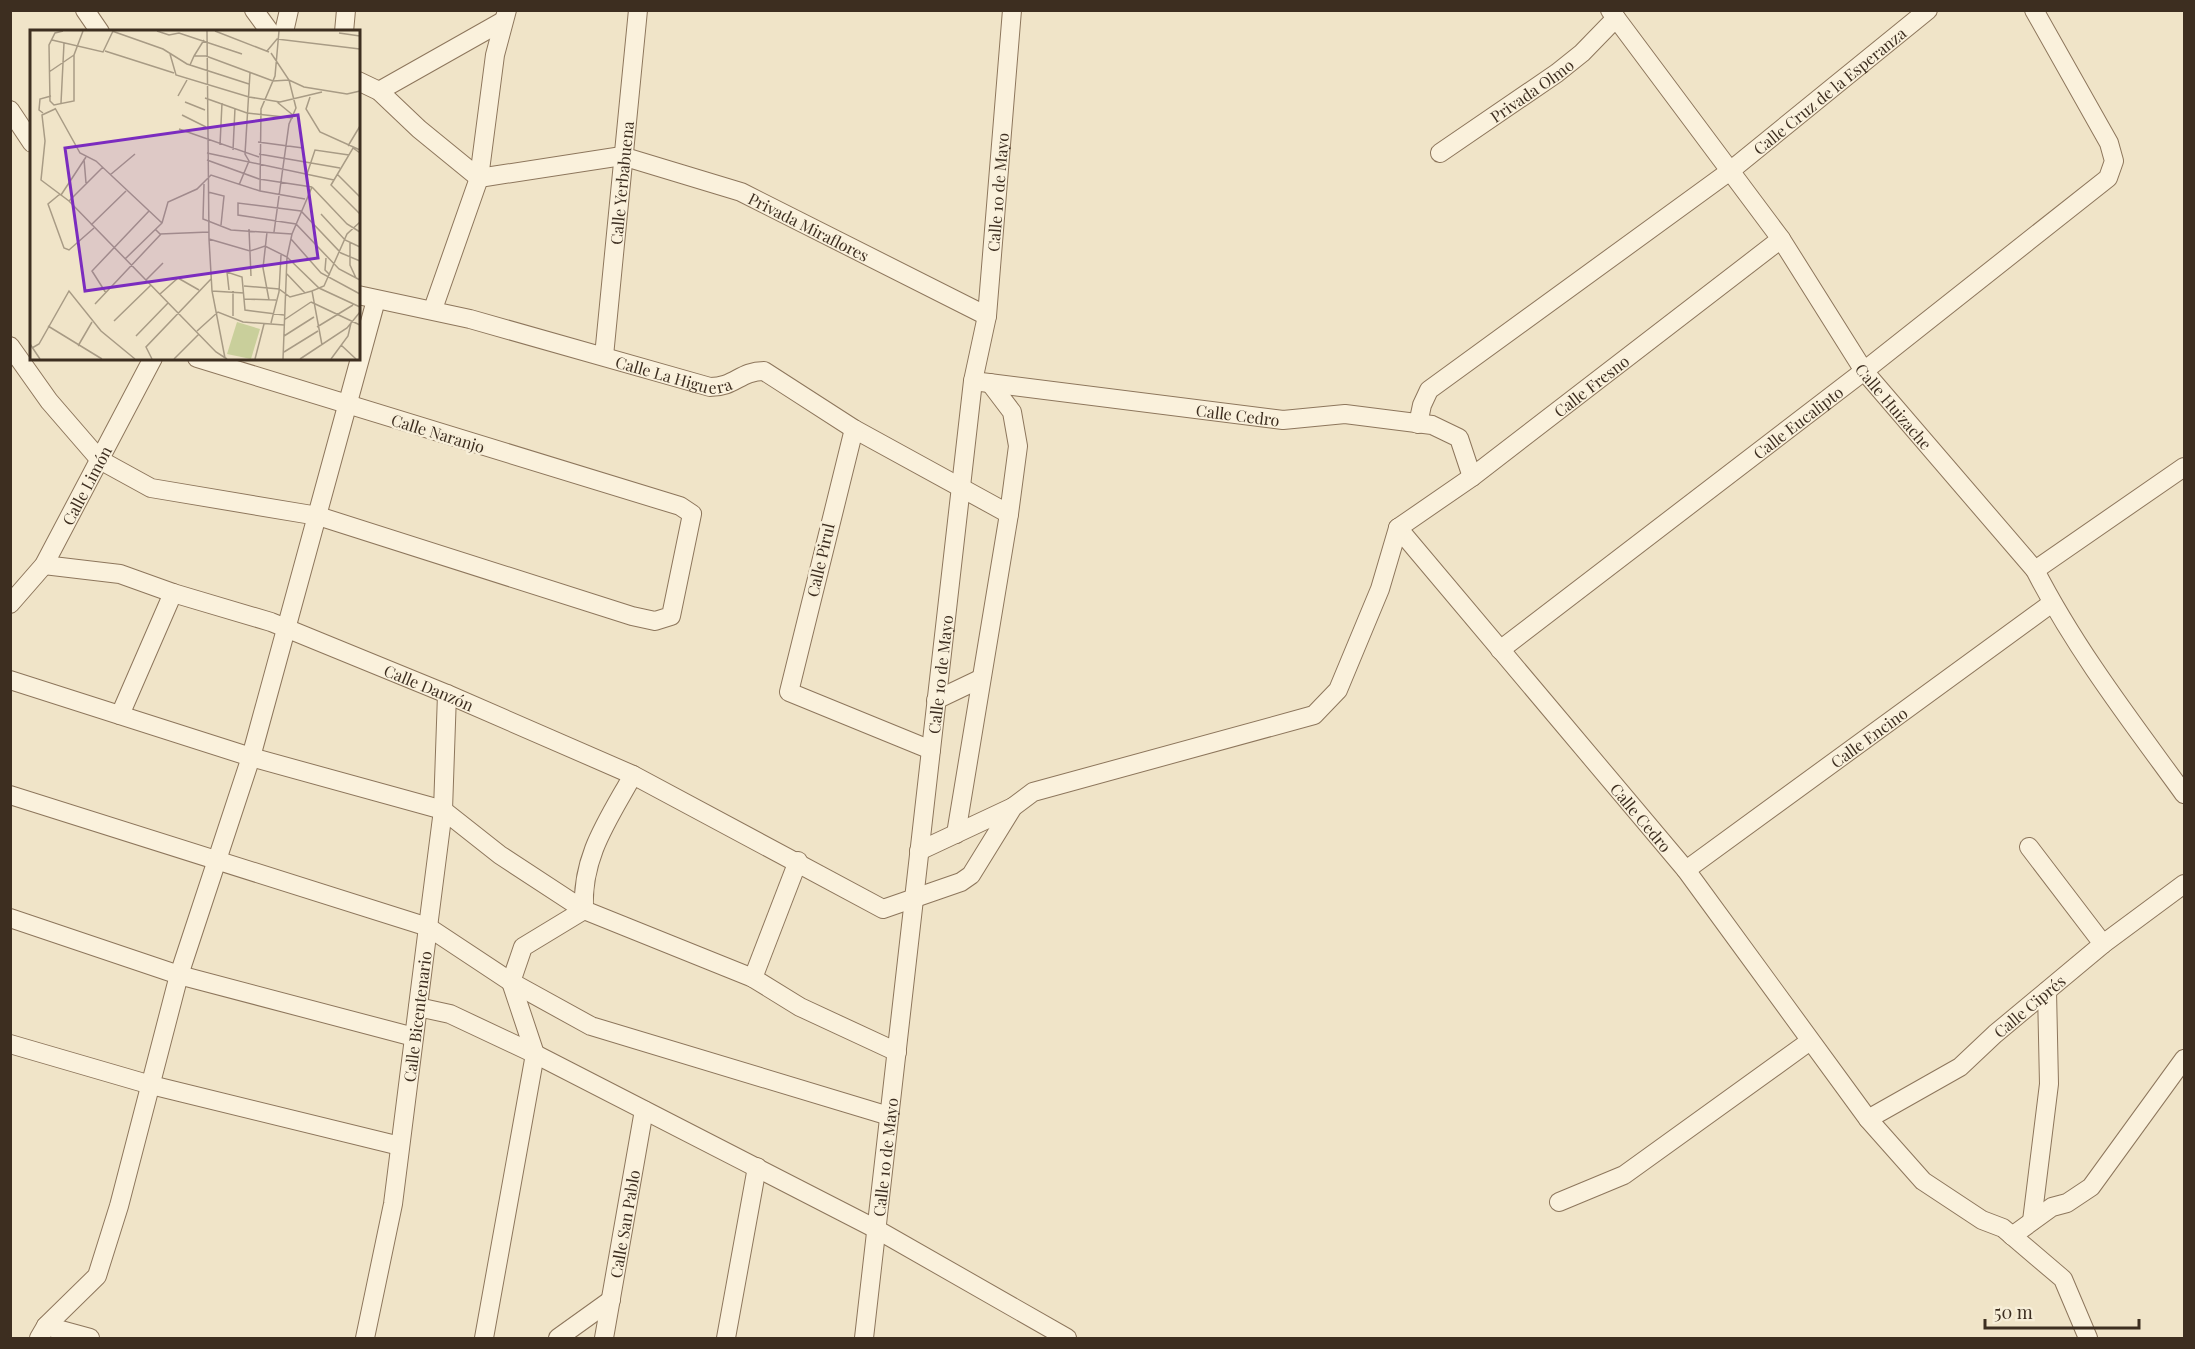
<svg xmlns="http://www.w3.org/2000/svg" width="2195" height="1349" font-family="'Playfair Display',serif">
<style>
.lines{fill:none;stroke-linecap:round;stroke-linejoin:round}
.minor-casing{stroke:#8d765c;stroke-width:20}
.minor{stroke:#faf1dc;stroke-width:18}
.labels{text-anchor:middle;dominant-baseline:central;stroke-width:5;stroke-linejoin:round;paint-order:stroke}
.street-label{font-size:16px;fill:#3d2e20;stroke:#f7eed8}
.inset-road{fill:none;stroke:#a89b85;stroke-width:1.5}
.view{fill:#7b2cbf;fill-opacity:0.15;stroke:#7b2cbf;stroke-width:3}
.inset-edge{fill:none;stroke:#3d2e20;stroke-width:3}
</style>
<rect width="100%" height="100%" fill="#f0e4c8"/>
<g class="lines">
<g class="minor-casing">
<g id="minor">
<polyline points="85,10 100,32"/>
<polyline points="254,10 270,32"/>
<path id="s1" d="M1610,10L1781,239L1864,371L2035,570C2076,650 2131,721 2184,794"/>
<polyline points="284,32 289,10"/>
<polyline points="344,32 346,10"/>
<path id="s2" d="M358,81L379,91L419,129L479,178L622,156L741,192L987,316"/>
<polyline points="379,91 503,21"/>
<polyline points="10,110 32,143"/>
<path id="s3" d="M1440,153L1557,73L1582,53L1616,18"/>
<path id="s4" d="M358,295L470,319L710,387C735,387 740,371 764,371L854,429L1009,514L956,834"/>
<polyline points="433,309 479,178 495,55 507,10"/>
<polyline points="10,346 49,401 100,460 151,488 318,516 632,616 655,621 671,616 692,514 680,506 197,358"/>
<path id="s5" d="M604,356L638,10"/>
<path id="s6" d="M973,381L1283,420L1345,414L1432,425L1459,438L1472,477"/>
<polyline points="990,383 1012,412 1018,446 1009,514"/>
<path id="s7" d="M1418,424L1422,405L1429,390L1730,171L1928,10"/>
<polyline points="854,429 789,692 931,750"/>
<path id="s8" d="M1398,528L1686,870L1868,1119L1923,1181L1982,1220L2003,1228L2063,1279L2088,1338"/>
<path id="s9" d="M1398,528L1472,477L1781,239"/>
<path id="s10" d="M44,565L120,574L173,593L271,622L447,694L633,775L883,909L961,882L971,875L1013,807L1033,792L1314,715L1338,690L1380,589L1398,528"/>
<polyline points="2035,570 2184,467"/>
<path id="s11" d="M10,604L44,565L153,358"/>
<path id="s12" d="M1500,650L1864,371L2108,178L2114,161L2109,143L2034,10"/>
<polyline points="10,680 251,757 443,810 500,855 584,910 753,978 800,1007 897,1052"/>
<polyline points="936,700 980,679"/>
<polyline points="120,715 173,593"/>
<polyline points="10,795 428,927 511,982 591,1026 889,1116"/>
<polyline points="2029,847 2103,944"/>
<polyline points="919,851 1013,807"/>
<path id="s13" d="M1686,870L2052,603"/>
<path d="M584,910C581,857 608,820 633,775"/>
<polyline points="10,918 179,975 414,1037"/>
<polyline points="753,978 798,861"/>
<polyline points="418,1007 450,1014 535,1054 876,1229 1067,1338"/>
<polyline points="10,1044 151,1085 400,1146"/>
<path id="s14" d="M1868,1119L1960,1067L1995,1034L2103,944L2184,884"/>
<polyline points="1559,1202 1624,1175 1810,1041"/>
<polyline points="2032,1221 2049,1084 2047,991"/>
<polyline points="2012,1236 2052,1207 2067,1203 2091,1187 2184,1059"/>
<polyline points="46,1326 90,1338"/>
<polyline points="39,1338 46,1326 97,1276 119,1206 179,975 251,757 376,300"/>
<path id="s15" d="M365,1338L393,1204L428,927L443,810L447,694"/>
<polyline points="484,1338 535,1054 511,982 523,947 584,910"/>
<polyline points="558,1338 611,1300"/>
<path id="s16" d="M604,1338L644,1110"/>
<polyline points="726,1338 757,1167"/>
<path id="s17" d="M864,1338L973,381L987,316L1012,10"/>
</g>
</g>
<use href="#minor" class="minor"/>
</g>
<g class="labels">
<g class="street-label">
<text stroke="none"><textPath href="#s3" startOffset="111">Privada Olmo</textPath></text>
<text stroke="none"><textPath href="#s7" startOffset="536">Calle Cruz de la Esperanza</textPath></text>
<text stroke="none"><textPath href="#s5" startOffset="174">Calle Yerbabuena</textPath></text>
<text stroke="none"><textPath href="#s17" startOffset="1154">Calle 10 de Mayo</textPath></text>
<text stroke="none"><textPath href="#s2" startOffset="501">Privada Miraflores</textPath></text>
<text stroke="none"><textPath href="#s4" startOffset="326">Calle La Higuera</textPath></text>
<text stroke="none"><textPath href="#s9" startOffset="240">Calle Fresno</textPath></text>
<text stroke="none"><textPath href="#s1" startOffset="488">Calle Huizache</textPath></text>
<text stroke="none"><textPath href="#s6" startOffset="267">Calle Cedro</textPath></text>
<text stroke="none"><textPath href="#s12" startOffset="375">Calle Eucalipto</textPath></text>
<text transform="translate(438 433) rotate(17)">Calle Naranjo</text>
<text stroke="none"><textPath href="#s11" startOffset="142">Calle Limón</textPath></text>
<text transform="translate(820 560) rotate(-77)">Calle Pirul</text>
<text stroke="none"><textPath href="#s17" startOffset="668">Calle 10 de Mayo</textPath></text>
<text stroke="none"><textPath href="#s10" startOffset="406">Calle Danzón</textPath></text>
<text stroke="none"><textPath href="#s13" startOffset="226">Calle Encino</textPath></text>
<text stroke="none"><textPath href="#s8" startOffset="378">Calle Cedro</textPath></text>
<text stroke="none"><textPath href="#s14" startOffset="198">Calle Ciprés</textPath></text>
<text stroke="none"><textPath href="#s15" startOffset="326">Calle Bicentenario</textPath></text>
<text stroke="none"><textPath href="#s17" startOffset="182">Calle 10 de Mayo</textPath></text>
<text stroke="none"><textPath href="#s16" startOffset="116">Calle San Pablo</textPath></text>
</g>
</g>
<g transform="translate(30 30)">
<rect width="330" height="330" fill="#f0e4c8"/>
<path d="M207,292L230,299L221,329L197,324Z" fill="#c9cf9b"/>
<path class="inset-road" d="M33,1L25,3L19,15L20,71L24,75L44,71V25L53,1M82,1L133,19L157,34L219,54M127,1L139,5L149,3L212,24M177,1L179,209L182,261L195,328M185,1L239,22M309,3L330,6M22,10L73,22L83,1M75,21L144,43M237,21L247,9L330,19M241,23L259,50L266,78L259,94L244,202M140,24L146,45L219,67L250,72L292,62M164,26L174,10M160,35L164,26H176L243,51L259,50L274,57L317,64L330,61M19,42L44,25M148,66L157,50M280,67L276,79L290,102L330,120M175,68L217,83L263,88M155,72L175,80M247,72L264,86M31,73L34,13M25,78L50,123L66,131L132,193M25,79L12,85L15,111L11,150L39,171L186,322L197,329M13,83L9,80L10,69L21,66M152,85L176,97M149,99L229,127M228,112L273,118M190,115L192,73M318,116L330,96M203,120L205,78M177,123L304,150M330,123L323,118L301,155L330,184M229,124L310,138M54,129L56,153M177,130L229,149L282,157M277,144L285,120L319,125M307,144L330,167M80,145L105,124M174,154L173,189L201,200L262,204M209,155L219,131L215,124L220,43M282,157L317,194L330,202M230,161L231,79L245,46L249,1M178,162L194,166L191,195M30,164L18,174L34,218L39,220L64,198M31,165L56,127M39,171L73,137M291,184L315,210L330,217M132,193L138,172L167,159L181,145L230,161L275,169M61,195L96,161M125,199L130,204L179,202M219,199L221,246M237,202L233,238L239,270M179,209L220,221L235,216L257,227L289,258L330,277M261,209L291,243L330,264M320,212V235L326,248M296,228L295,240L300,245M95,229L132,193M330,231L311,223L271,181L208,173V185L266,194L309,239L330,250M256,243L275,263M116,250L133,233M214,256L249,259L260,267L282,261M199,260L197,242L212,247L215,280L254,285M182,261L214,263M76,263L62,241L119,181M130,264L148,248L169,260M214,269L246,270M281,272L330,295M65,274L131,204M203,286V261M254,290L281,272M84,291L121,255M241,293L249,262L251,225M18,296L72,329M287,297L323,275M167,301L188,282L213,292L254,295M106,306L138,273M254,306L284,287M0,314L10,329M292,315L282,261L294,256L317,204L330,192M311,315L326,329M48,316L62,292M2,318L9,314L39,261L71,301L105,329M254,322L288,301M122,329L116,317L181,249M144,329L169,304M225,329L234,294M253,329L257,227L262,204L282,157M270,329L317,298L330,282M301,329L318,306L321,293"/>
<path class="view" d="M268,85L288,228L55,261L35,118Z"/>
<rect width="330" height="330" class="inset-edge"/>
</g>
<rect width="2195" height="1349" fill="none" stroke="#3d2e20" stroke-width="24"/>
<path d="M1985 1319v9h154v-9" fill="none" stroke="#3d2e20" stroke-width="3"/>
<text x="1994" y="1319" font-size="18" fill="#3d2e20" stroke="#f7eed8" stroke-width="4.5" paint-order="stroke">50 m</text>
</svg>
